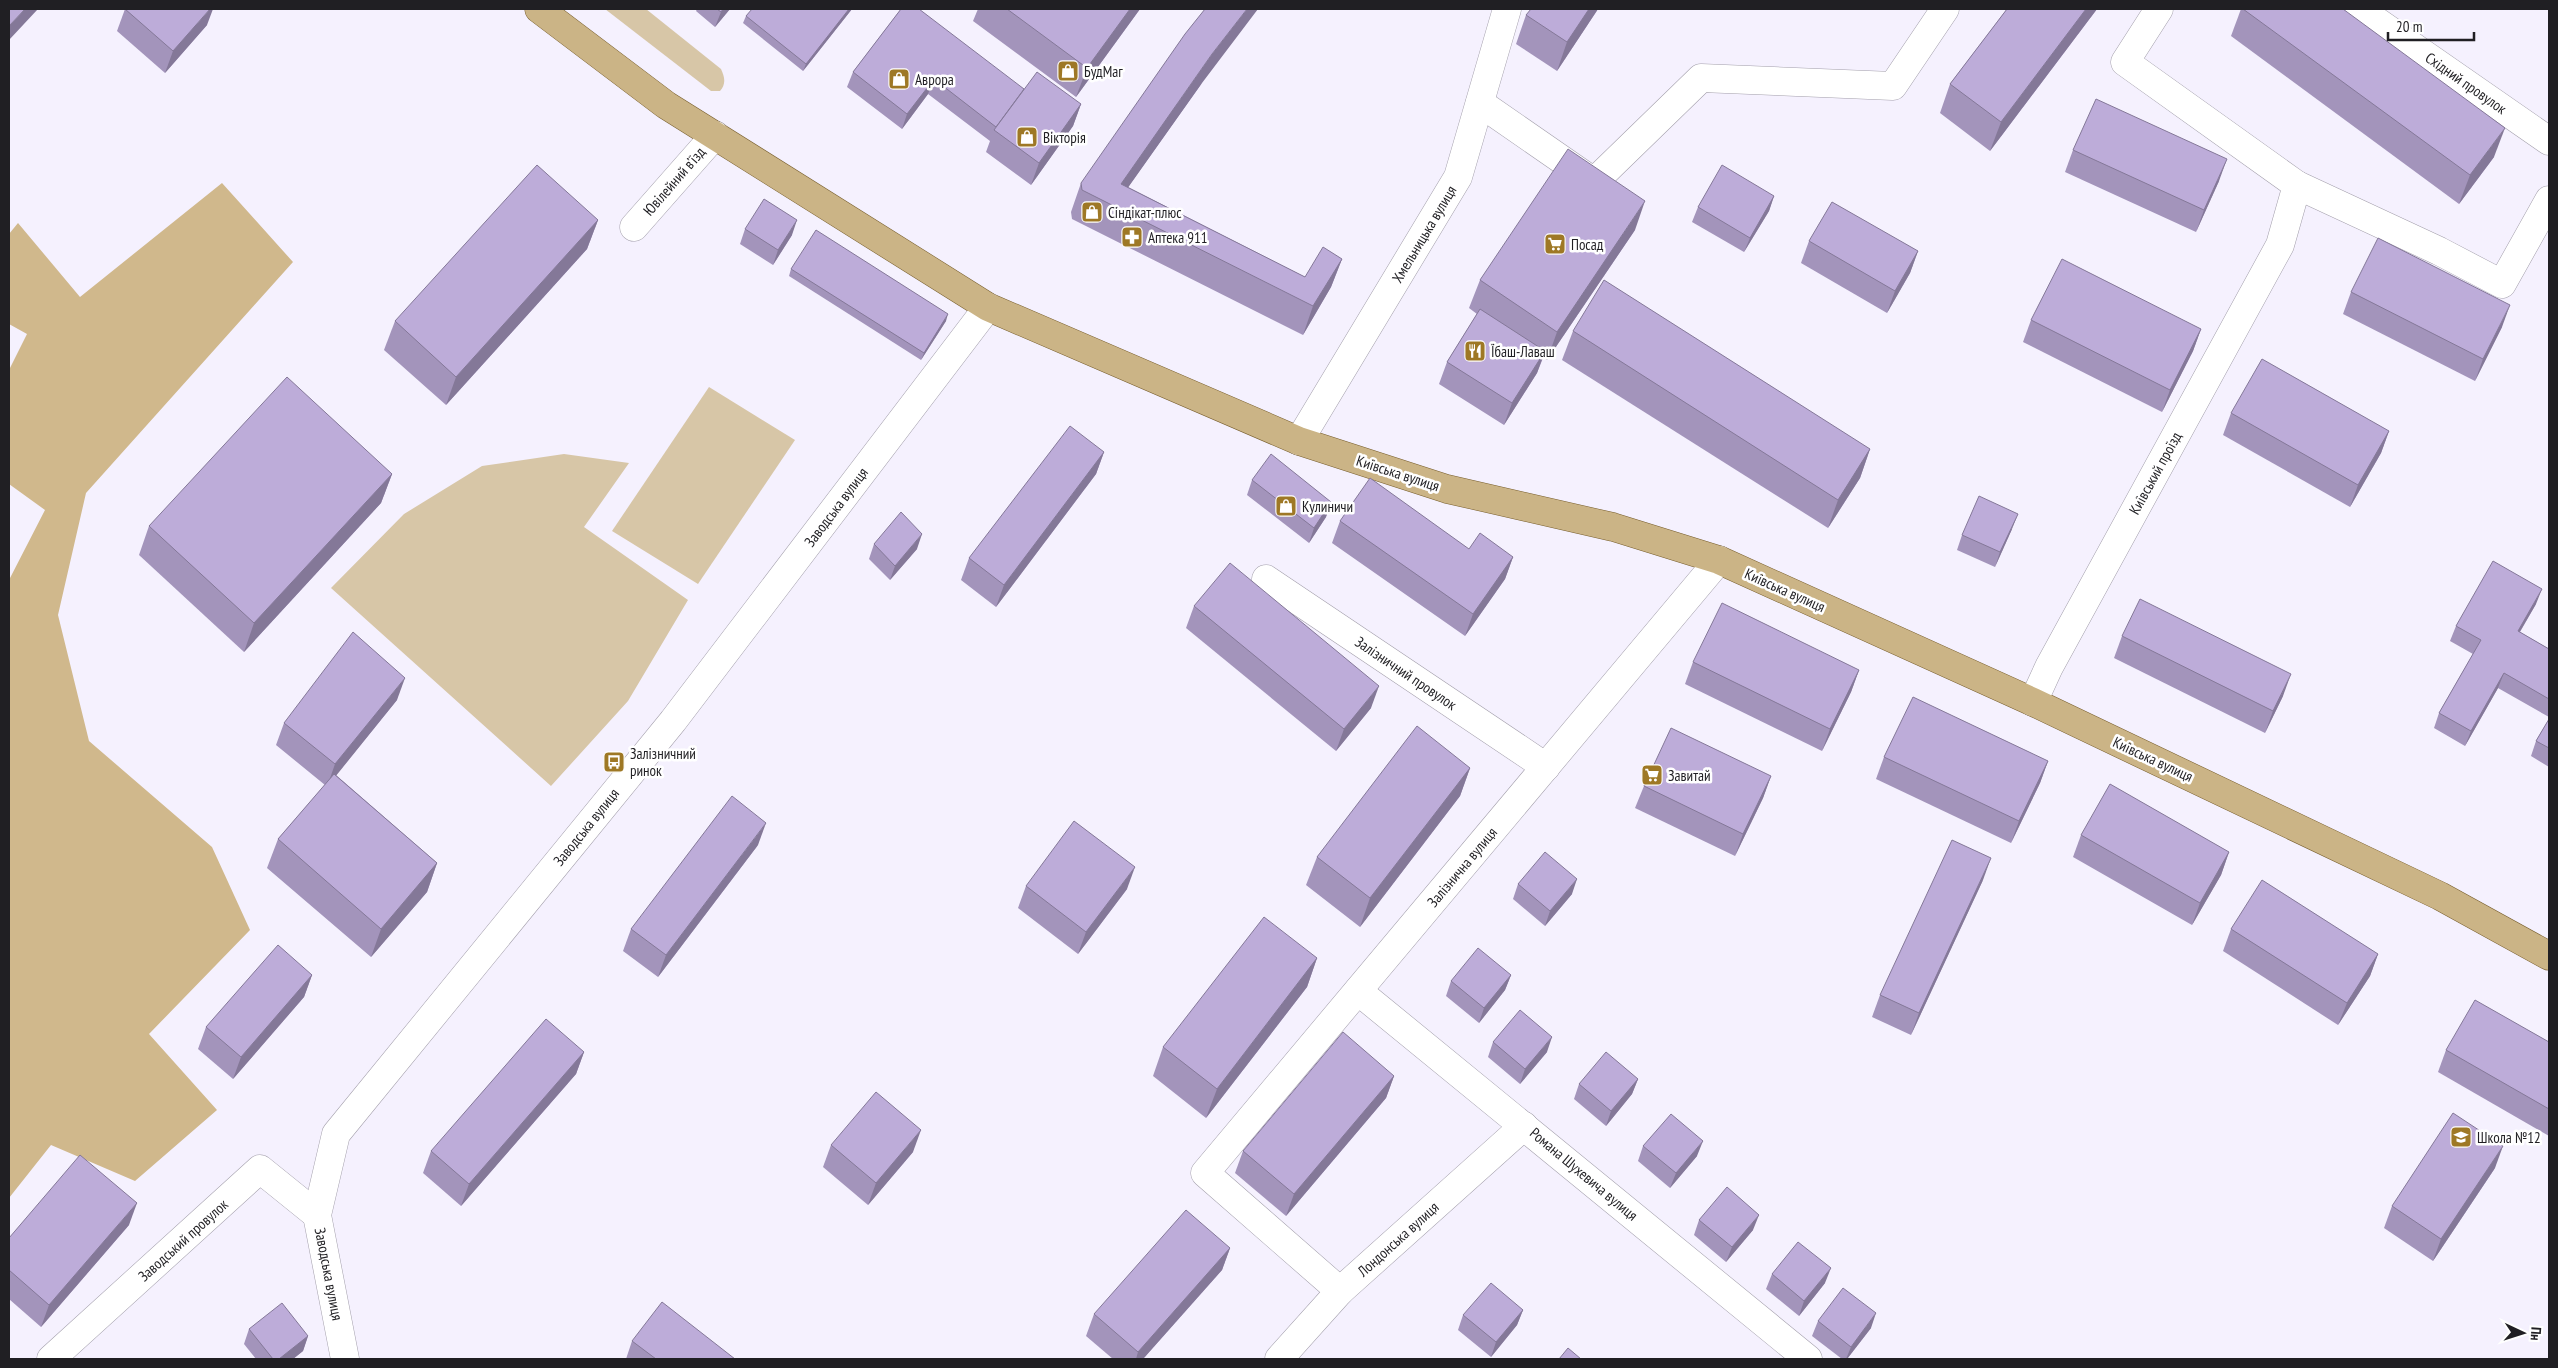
<svg xmlns="http://www.w3.org/2000/svg" width="2558" height="1368" font-family="'PT Sans Narrow',sans-serif">
<style>
.green{fill:#d7c6a7}
.forest{fill:#d0b88c}
.lines{fill:none;stroke-linecap:round;stroke-linejoin:round}
.minor-casing{stroke:#a39fab;stroke-width:29}
.major-casing{stroke:#785f2f;stroke-width:29}
.minor{stroke:#fff;stroke-width:28}
.major{stroke:#cbb486;stroke-width:28}
.wall{fill:#a394bb}
.shaded-wall{fill:#847898}
.building{fill:#bdacd9;stroke:#847898}
.labels{text-anchor:middle;dominant-baseline:central;stroke-width:5;stroke-linejoin:round;paint-order:stroke}
.poi-label{font-size:15px;fill:#201f23;stroke:#fff;text-anchor:start}
.street-label{font-size:15px;fill:#201f23;stroke:#fff}
</style>
<rect width="100%" height="100%" fill="#f5f1fe"/>
<g class="green">
<path d="M605,9H646L721,69C725,78 726,84 720,91H711Z"/>
<polygon points="709,387 795,440 698,584 612,531"/>
<polygon points="564,454 629,463 584,527 688,600 628,701 551,786 331,588 404,514 482,466"/>
</g>
<polygon class="forest" points="222,183 293,262 86,493 58,615 89,741 212,847 250,930 149,1034 217,1110 135,1181 51,1145 9,1198 9,580 45,510 9,484 9,370 27,334 9,324 9,234 18,223 80,297"/>
<g class="lines">
<g class="minor-casing">
<g id="minor">
<polyline points="2359,9 2549,141"/>
<polyline points="1480,103 1594,182 1701,78 1893,86 1945,9"/>
<polyline points="2297,185 2439,251 2502,284 2549,200"/>
<polyline points="634,227 715,135"/>
<polyline points="1299,441 1458,177 1507,9"/>
<polyline points="1266,579 1546,767"/>
<polyline points="2033,702 2049,667 2280,245 2297,185 2125,62 2159,9"/>
<polyline points="1358,991 1808,1359"/>
<polyline points="1340,1291 1205,1173 1719,560"/>
<polyline points="51,1359 260,1169 317,1215"/>
<polyline points="345,1359 317,1215 336,1134 673,721 988,307"/>
<polyline points="1279,1359 1340,1291 1524,1126"/>
</g>
</g>
<g class="major-casing">
<polyline id="major" points="539,9 666,105 988,307 1299,441 1447,489 1613,527 1719,560 2033,702 2440,896 2549,956"/>
</g>
<use href="#minor" class="minor"/>
<use href="#major" class="major"/>
</g>
<g class="wall">
<polygon points="125,9 207,25 165,73 117,31"/>
<polygon points="697,9 730,9 715,27 696,11"/>
<polygon points="852,9 803,71 743,23 746,16"/>
<polygon points="901,9 1024,89 1081,104 1073,126 1031,185 986,152 990,141 928,94 902,129 847,87 853,72"/>
<polygon points="978,9 1140,9 1076,97 973,21"/>
<polygon points="1598,9 1557,71 1516,44 1526,15"/>
<polygon points="2007,9 2097,9 1990,151 1940,113 1950,84"/>
<polygon points="2241,9 2343,9 2494,157 2459,204 2231,36"/>
<polygon points="1202,83 1128,187 1305,277 1342,259 1331,287 1303,335 1072,219 1071,212 1081,183"/>
<polygon points="2073,150 2219,181 2196,232 2065,172"/>
<polygon points="1774,196 1769,211 1744,252 1692,222 1698,207"/>
<polygon points="598,220 587,249 446,405 384,350 395,321"/>
<polygon points="745,229 792,235 773,265 740,244"/>
<polygon points="1635,230 1547,360 1543,358 1537,373 1504,425 1439,384 1447,362 1477,314 1469,308 1480,280"/>
<polygon points="1809,241 1918,251 1910,273 1887,313 1801,263"/>
<polygon points="791,269 946,321 921,360 789,276"/>
<polygon points="2351,292 2502,327 2475,381 2343,314"/>
<polygon points="2031,320 2201,329 2193,351 2162,412 2023,342"/>
<polygon points="1573,331 1870,449 1860,478 1828,528 1562,360"/>
<polygon points="2231,413 2389,431 2381,453 2350,507 2223,435"/>
<polygon points="1104,452 1096,474 996,607 961,580 969,558"/>
<polygon points="392,474 381,503 244,652 139,555 149,526"/>
<polygon points="1252,480 1331,502 1326,517 1309,543 1247,495"/>
<polygon points="1340,521 1469,549 1513,557 1505,579 1465,636 1332,543"/>
<polygon points="2012,529 1995,567 1957,550 1962,535"/>
<polygon points="874,544 917,549 890,580 869,559"/>
<polygon points="2536,604 2520,632 2549,649 2549,717 2498,688 2465,746 2434,728 2439,713 2473,654 2450,641 2456,626"/>
<polygon points="1194,606 1371,708 1336,751 1186,628"/>
<polygon points="2122,636 2283,696 2265,733 2114,658"/>
<polygon points="1693,662 1859,670 1851,692 1822,751 1685,684"/>
<polygon points="397,700 336,775 437,863 427,892 371,957 267,868 278,839 325,785 276,745 284,723"/>
<polygon points="2549,719 2549,767 2531,756 2536,741"/>
<polygon points="1884,757 2048,761 2040,783 2011,843 1876,779"/>
<polygon points="1470,768 1460,796 1360,927 1306,885 1317,857"/>
<polygon points="1771,776 1763,798 1735,856 1635,808 1644,786"/>
<polygon points="2081,835 2229,852 2221,875 2192,925 2073,857"/>
<polygon points="758,845 658,977 623,951 631,929"/>
<polygon points="1983,880 1911,1035 1872,1017 1880,995"/>
<polygon points="1518,884 1572,894 1545,926 1513,899"/>
<polygon points="1026,886 1127,889 1078,954 1018,908"/>
<polygon points="2231,929 2378,954 2370,976 2338,1025 2223,951"/>
<polygon points="1317,958 1307,987 1206,1118 1153,1076 1163,1047"/>
<polygon points="312,975 304,997 233,1079 198,1049 206,1027"/>
<polygon points="1511,975 1505,990 1479,1023 1446,996 1451,981"/>
<polygon points="1493,1042 1547,1052 1520,1084 1488,1057"/>
<polygon points="2549,1042 2549,1136 2438,1072 2446,1050"/>
<polygon points="584,1052 576,1074 461,1206 423,1173 431,1151"/>
<polygon points="1394,1076 1386,1098 1286,1216 1235,1173 1243,1151"/>
<polygon points="1638,1079 1632,1094 1606,1126 1574,1099 1579,1084"/>
<polygon points="831,1145 913,1152 868,1205 823,1167"/>
<polygon points="1643,1146 1697,1156 1670,1188 1638,1161"/>
<polygon points="2495,1168 2433,1261 2384,1228 2392,1206"/>
<polygon points="1699,1220 1753,1230 1726,1262 1694,1235"/>
<polygon points="129,1225 41,1327 9,1299 9,1238"/>
<polygon points="1230,1248 1222,1270 1143,1359 1113,1359 1086,1336 1094,1314"/>
<polygon points="1772,1274 1825,1283 1799,1316 1766,1289"/>
<polygon points="1523,1310 1517,1325 1491,1357 1458,1330 1463,1315"/>
<polygon points="1818,1321 1871,1328 1847,1359 1842,1359 1812,1336"/>
<polygon points="249,1329 308,1336 303,1351 293,1359 256,1359 244,1344"/>
<polygon points="632,1341 735,1359 626,1359"/>
</g>
<g class="shaded-wall">
<polygon points="25,9 38,9 9,40 9,26"/>
<polygon points="210,9 213,9 207,25 165,73 173,51"/>
<polygon points="723,9 730,9 715,27 721,12"/>
<polygon points="849,9 852,9 803,71 806,64"/>
<polygon points="1130,9 1140,9 1076,97 1087,68"/>
<polygon points="1247,9 1258,9 1202,83 1115,206 1121,184 1212,54"/>
<polygon points="1589,9 1598,9 1557,71 1567,42"/>
<polygon points="2086,9 2097,9 1990,151 2001,122"/>
<polygon points="934,79 928,94 902,129 907,114"/>
<polygon points="1081,104 1073,126 1031,185 1039,163"/>
<polygon points="2505,128 2494,157 2459,204 2470,175"/>
<polygon points="2227,159 2219,181 2196,232 2204,210"/>
<polygon points="1774,196 1769,211 1744,252 1750,238"/>
<polygon points="1645,201 1635,230 1547,360 1557,332"/>
<polygon points="598,220 587,249 446,405 456,377"/>
<polygon points="797,220 792,235 773,265 778,250"/>
<polygon points="1918,251 1910,273 1887,313 1895,291"/>
<polygon points="1342,259 1331,287 1303,335 1313,306"/>
<polygon points="2510,305 2502,327 2475,381 2483,359"/>
<polygon points="948,314 946,321 921,360 924,353"/>
<polygon points="2201,329 2193,351 2162,412 2170,390"/>
<polygon points="1545,351 1537,373 1504,425 1512,403"/>
<polygon points="2389,431 2381,453 2350,507 2358,485"/>
<polygon points="1870,449 1860,478 1828,528 1838,500"/>
<polygon points="1104,452 1096,474 996,607 1004,585"/>
<polygon points="392,474 381,503 244,652 254,623"/>
<polygon points="1331,502 1326,517 1309,543 1314,528"/>
<polygon points="2018,514 2012,529 1995,567 2000,552"/>
<polygon points="922,534 917,549 890,580 895,566"/>
<polygon points="1513,557 1505,579 1465,636 1473,614"/>
<polygon points="2542,589 2536,604 2512,645 2518,631"/>
<polygon points="1859,670 1851,692 1822,751 1830,729"/>
<polygon points="2504,673 2498,688 2465,746 2471,731"/>
<polygon points="2291,674 2283,696 2265,733 2273,711"/>
<polygon points="405,678 397,700 327,787 335,764"/>
<polygon points="1379,686 1371,708 1336,751 1344,729"/>
<polygon points="2048,761 2040,783 2011,843 2019,821"/>
<polygon points="1470,768 1460,796 1360,927 1370,898"/>
<polygon points="1771,776 1763,798 1735,856 1743,834"/>
<polygon points="766,823 758,845 658,977 666,955"/>
<polygon points="2229,852 2221,875 2192,925 2200,903"/>
<polygon points="1991,858 1983,880 1911,1035 1919,1013"/>
<polygon points="437,863 427,892 371,957 381,929"/>
<polygon points="1135,867 1127,889 1078,954 1086,932"/>
<polygon points="1577,879 1572,894 1545,926 1550,911"/>
<polygon points="2378,954 2370,976 2338,1025 2347,1003"/>
<polygon points="1317,958 1307,987 1206,1118 1217,1089"/>
<polygon points="312,975 304,997 233,1079 241,1057"/>
<polygon points="1511,975 1505,990 1479,1023 1484,1008"/>
<polygon points="1552,1037 1547,1052 1520,1084 1525,1069"/>
<polygon points="584,1052 576,1074 461,1206 469,1184"/>
<polygon points="1394,1076 1386,1098 1286,1216 1294,1194"/>
<polygon points="1638,1079 1632,1094 1606,1126 1611,1111"/>
<polygon points="921,1130 913,1152 868,1205 876,1183"/>
<polygon points="1703,1141 1697,1156 1670,1188 1676,1173"/>
<polygon points="2503,1146 2495,1168 2433,1261 2441,1239"/>
<polygon points="137,1203 129,1225 41,1327 49,1305"/>
<polygon points="1759,1215 1753,1230 1726,1262 1732,1247"/>
<polygon points="1230,1248 1222,1270 1143,1359 1136,1359 1138,1352"/>
<polygon points="1831,1268 1825,1283 1799,1316 1804,1301"/>
<polygon points="1523,1310 1517,1325 1491,1357 1496,1342"/>
<polygon points="1876,1313 1871,1328 1847,1359 1846,1359 1851,1347"/>
<polygon points="308,1336 303,1351 293,1359 279,1359"/>
</g>
<g class="building">
<polygon points="9,9 25,9 9,26"/>
<polygon points="125,9 210,9 173,51"/>
<polygon points="717,9 723,9 721,12"/>
<polygon points="752,9 849,9 806,64 746,16"/>
<polygon points="901,9 919,9 1024,89 996,127 934,79 907,114 853,72"/>
<polygon points="1007,9 1130,9 1087,68"/>
<polygon points="1205,9 1247,9 1212,54 1121,184 1305,277 1323,247 1342,259 1313,306 1082,190 1081,183 1185,34"/>
<polygon points="1531,9 1589,9 1567,42 1526,15"/>
<polygon points="2007,9 2086,9 2001,122 1950,84"/>
<polygon points="2243,9 2343,9 2505,128 2470,175"/>
<polygon points="1037,72 1081,104 1039,163 994,130"/>
<polygon points="2096,99 2227,159 2204,210 2073,150"/>
<polygon points="1568,149 1645,201 1557,332 1480,280"/>
<polygon points="537,165 598,220 456,377 395,321"/>
<polygon points="1722,165 1774,196 1750,238 1698,207"/>
<polygon points="764,199 797,220 778,250 745,229"/>
<polygon points="1832,202 1918,251 1895,291 1809,241"/>
<polygon points="816,230 948,314 924,353 791,269"/>
<polygon points="2378,238 2510,305 2483,359 2351,292"/>
<polygon points="2062,259 2201,329 2170,390 2031,320"/>
<polygon points="1604,280 1870,449 1838,500 1573,331"/>
<polygon points="1480,309 1545,351 1512,403 1447,362"/>
<polygon points="2262,359 2389,431 2358,485 2231,413"/>
<polygon points="287,377 392,474 254,623 149,526"/>
<polygon points="1070,426 1104,452 1004,585 969,558"/>
<polygon points="1271,454 1331,502 1314,528 1252,480"/>
<polygon points="1370,478 1469,549 1480,533 1513,557 1473,614 1340,521"/>
<polygon points="1979,496 2018,514 2000,552 1962,535"/>
<polygon points="901,512 922,534 895,566 874,544"/>
<polygon points="2493,561 2542,589 2518,631 2549,649 2549,699 2504,673 2471,731 2439,713 2481,640 2456,626"/>
<polygon points="1230,563 1379,686 1344,729 1194,606"/>
<polygon points="2140,599 2291,674 2273,711 2122,636"/>
<polygon points="1722,603 1859,670 1830,729 1693,662"/>
<polygon points="353,632 405,678 335,764 284,723"/>
<polygon points="1913,697 2048,761 2019,821 1884,757"/>
<polygon points="2549,719 2549,748 2536,741"/>
<polygon points="1417,726 1470,768 1370,898 1317,857"/>
<polygon points="1671,728 1771,776 1743,834 1644,786"/>
<polygon points="334,774 437,863 381,929 278,839"/>
<polygon points="2110,784 2229,852 2200,903 2081,835"/>
<polygon points="732,796 766,823 666,955 631,929"/>
<polygon points="1074,821 1135,867 1086,932 1026,886"/>
<polygon points="1952,840 1991,858 1919,1013 1880,995"/>
<polygon points="1545,852 1577,879 1550,911 1518,884"/>
<polygon points="2262,880 2378,954 2347,1003 2231,929"/>
<polygon points="1264,917 1317,958 1217,1089 1163,1047"/>
<polygon points="278,945 312,975 241,1057 206,1027"/>
<polygon points="1478,948 1511,975 1484,1008 1451,981"/>
<polygon points="2475,1000 2549,1042 2549,1109 2446,1050"/>
<polygon points="1520,1010 1552,1037 1525,1069 1493,1042"/>
<polygon points="546,1019 584,1052 469,1184 431,1151"/>
<polygon points="1343,1032 1394,1076 1294,1194 1243,1151"/>
<polygon points="1606,1052 1638,1079 1611,1111 1579,1084"/>
<polygon points="876,1092 921,1130 876,1183 831,1145"/>
<polygon points="2453,1113 2503,1146 2441,1239 2392,1206"/>
<polygon points="1671,1114 1703,1141 1676,1173 1643,1146"/>
<polygon points="80,1155 137,1203 49,1305 9,1270 9,1238"/>
<polygon points="1727,1187 1759,1215 1732,1247 1699,1220"/>
<polygon points="1186,1210 1230,1248 1138,1352 1094,1314"/>
<polygon points="1798,1242 1831,1268 1804,1301 1772,1274"/>
<polygon points="1491,1283 1523,1310 1496,1342 1463,1315"/>
<polygon points="1843,1288 1876,1313 1851,1347 1818,1321"/>
<polygon points="662,1302 735,1359 656,1359 632,1341"/>
<polygon points="282,1303 308,1336 279,1359 273,1359 249,1329"/>
<polygon points="1568,1348 1581,1359 1559,1359"/>
</g>
<defs>
<g id="shop-square" transform="scale(1.125)"><rect x="-9" y="-9" width="18" height="18" rx="4" fill="#9e7825" stroke="#fff"/><path d="M-5-2.5h2.3a2.7 3.5 0 0 1 5.4 0H5L5.5 6h-11ZM-1.5-2.5h3a1.5 2.3 0 0 0-3 0Z" fill="#fff"/></g>
<g id="pharmacy-square" transform="scale(1.125)"><rect x="-9" y="-9" width="18" height="18" rx="4" fill="#9e7825" stroke="#fff"/><path d="M-2-6h4v4h4v4h-4v4h-4v-4h-4v-4h4Z" fill="#fff"/></g>
<g id="supermarket-square" transform="scale(1.125)"><rect x="-9" y="-9" width="18" height="18" rx="4" fill="#9e7825" stroke="#fff"/><path d="M-6-5.5h2.5l.6 2H6L4.5 2H-2.5L-4.4-4H-6ZM-1.5 3.2a1.3 1.3 0 1 0 .1 0ZM3 3.2a1.3 1.3 0 1 0 .1 0Z" fill="#fff"/></g>
<g id="restaurant-square" transform="scale(1.125)"><rect x="-9" y="-9" width="18" height="18" rx="4" fill="#9e7825" stroke="#fff"/><path d="M-5-6h1v4h1v-4h1v4h1v-4h1v5L-1.5 .5V6h-2V.5L-5-1ZM5-6V6H3V1.5H1.5Q1.5-4 5-6Z" fill="#fff"/></g>
<g id="bus-square" transform="scale(1.125)"><rect x="-9" y="-9" width="18" height="18" rx="4" fill="#9e7825" stroke="#fff"/><path d="M-5-6H5V4H4V6H2V4H-2V6H-4V4H-5ZM-3.5-4V0h7V-4ZM-3.5 1.2v1.5H-2V1.2ZM2 1.2v1.5H3.5V1.2Z" fill="#fff"/></g>
<g id="school-square" transform="scale(1.125)"><rect x="-9" y="-9" width="18" height="18" rx="4" fill="#9e7825" stroke="#fff"/><path d="M0-5L7-2L0 1L-7-2ZM-4 1L0 2.5L4 1V4Q0 6-4 4Z" fill="#fff"/></g>
</defs>
<g fill-rule="evenodd">
<use href="#shop-square" x="1068" y="71"/>
<use href="#shop-square" x="899" y="79"/>
<use href="#shop-square" x="1027" y="137"/>
<use href="#shop-square" x="1092" y="212"/>
<use href="#pharmacy-square" x="1132" y="237"/>
<use href="#supermarket-square" x="1555" y="244"/>
<use href="#restaurant-square" x="1475" y="351"/>
<use href="#shop-square" x="1286" y="506"/>
<use href="#bus-square" x="614" y="762"/>
<use href="#supermarket-square" x="1652" y="775"/>
<use href="#school-square" x="2461" y="1137"/>
</g>
<g class="labels">
<g class="poi-label">
<text x="1084" y="71">БудМаг</text>
<text x="915" y="79">Аврора</text>
<text x="1043" y="137">Вікторія</text>
<text x="1108" y="212">Сіндікат-плюс</text>
<text x="1148" y="237">Аптека 911</text>
<text x="1571" y="244">Посад</text>
<text x="1491" y="351">Їбаш-Лаваш</text>
<text x="1302" y="506">Кулиничи</text>
<text x="630" y="753">Залізничний<tspan x="630" dy="17">ринок</tspan></text>
<text x="1668" y="775">Завитай</text>
<text x="2477" y="1137">Школа №12</text>
</g>
<g class="street-label">
<text transform="translate(2466 83) rotate(35)">Східний провулок</text>
<text transform="translate(674 181) rotate(-49)">Ювілейний в’їзд</text>
<text transform="translate(1424 234) rotate(-59)">Хмельницька вулиця</text>
<text transform="translate(1398 473) rotate(18)">Київська вулиця</text>
<text transform="translate(2155 473) rotate(-61)">Київський проїзд</text>
<text transform="translate(836 507) rotate(-53)">Заводська вулиця</text>
<text transform="translate(1785 590) rotate(24)">Київська вулиця</text>
<text transform="translate(1406 673) rotate(34)">Залізничний провулок</text>
<text transform="translate(2153 759) rotate(25)">Київська вулиця</text>
<text transform="translate(586 827) rotate(-51)">Заводська вулиця</text>
<text transform="translate(1462 867) rotate(-50)">Залізнична вулиця</text>
<text transform="translate(1584 1174) rotate(40)">Романа Шухевича вулиця</text>
<text transform="translate(1398 1239) rotate(-42)">Лондонська вулиця</text>
<text transform="translate(183 1240) rotate(-42)">Заводський провулок</text>
<text transform="translate(329 1274) rotate(79)">Заводська вулиця</text>
</g>
</g>
<rect width="2558" height="1368" fill="none" stroke="#201f23" stroke-width="20"/>
<g transform="translate(2523 1333) rotate(94)" stroke="#ffffff" stroke-width="4" paint-order="stroke">
<path d="M0-4L9 19L0 12L-9 19Z" fill="#201f23"/>
<text y="-8" font-size="14" font-weight="bold" text-anchor="middle" fill="#201f23">Пн</text>
</g>
<path d="M2388 32v8h86v-8" fill="none" stroke="#201f23" stroke-width="2.5"/>
<text x="2396" y="32" font-size="15" fill="#201f23" stroke="#ffffff" stroke-width="4" paint-order="stroke">20 m</text>
</svg>
